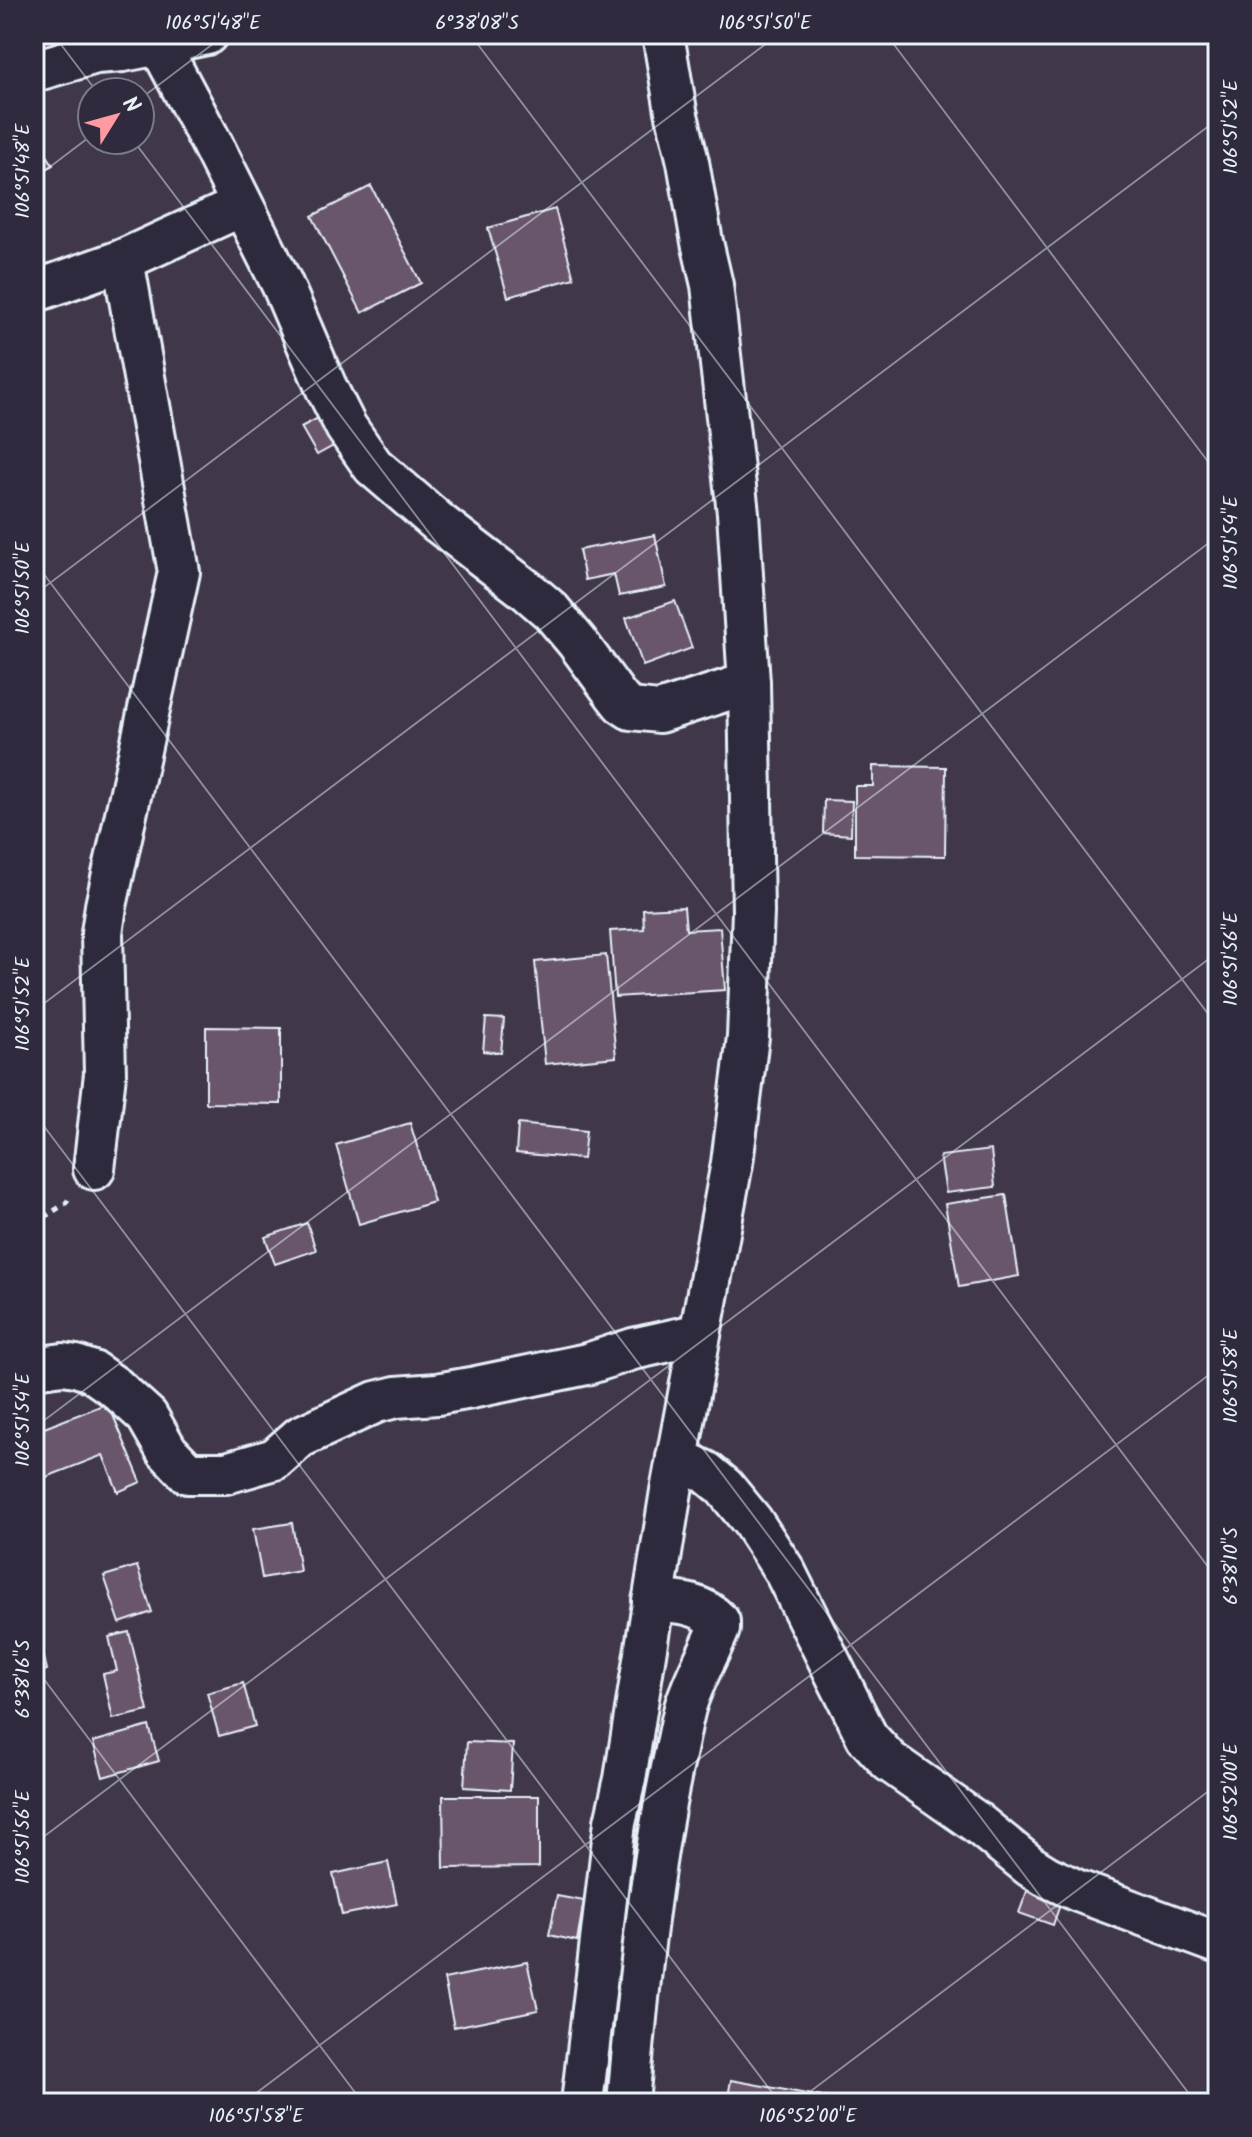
<svg xmlns="http://www.w3.org/2000/svg" width="1252" height="2137" font-family="Kalam,sans-serif">
<style>
.building{fill:#6b566c;stroke:#e8f1f8;stroke-width:2}
.lines{fill:none;stroke-linecap:round;stroke-linejoin:round}
.minor-casing{stroke:#e8f1f8;stroke-width:46}
.path{stroke:#e8f1f8;stroke-width:5;stroke-dasharray:6 6;stroke-linecap:butt}
.minor{stroke:#2f2a3d;stroke-width:40}
.ticks{fill:none;stroke:#e8f1f8;stroke-width:2;stroke-opacity:0.45}
.neatline{fill:none;stroke:#e8f1f8;stroke-width:3}
.ticks-label{font-size:20px;text-anchor:middle;fill:#e8f1f8}
</style>
<rect width="100%" height="100%" fill="#41374b"/>
<filter id="ink" filterUnits="userSpaceOnUse"><feTurbulence type="fractalNoise" baseFrequency=".0125" numOctaves="2"/><feDisplacementMap in="SourceGraphic" scale="16" xChannelSelector="R" yChannelSelector="G"/><feConvolveMatrix kernelMatrix="1 2 1 2 8 2 1 2 1" color-interpolation-filters="sRGB"/></filter>
<g filter="url(#ink)">
<g class="building">
<polygon points="34,134 53,165 34,176"/>
<polygon points="371,186 421,283 362,313 312,216"/>
<polygon points="555,209 574,278 508,297 488,228"/>
<polygon points="320,417 335,445 317,455 301,427"/>
<polygon points="655,535 666,587 619,596 614,574 585,580 579,550"/>
<polygon points="675,601 692,648 643,666 626,618"/>
<polygon points="873,766 946,767 945,856 855,855 855,786 873,786"/>
<polygon points="824,800 852,801 851,835 823,833"/>
<polygon points="684,907 686,930 720,928 725,990 615,997 610,931 644,929 643,909"/>
<polygon points="606,955 616,1057 545,1064 535,962"/>
<polygon points="486,1018 504,1019 501,1053 483,1051"/>
<polygon points="206,1027 281,1028 281,1104 206,1103"/>
<polygon points="410,1123 434,1202 359,1224 336,1145"/>
<polygon points="518,1124 586,1131 583,1159 516,1153"/>
<polygon points="991,1150 995,1187 946,1193 940,1156"/>
<polygon points="1006,1195 1019,1276 959,1287 945,1204"/>
<polygon points="307,1223 316,1250 275,1264 265,1237"/>
<polygon points="108,1403 141,1482 118,1492 103,1455 36,1481 34,1475 34,1432"/>
<polygon points="292,1523 300,1571 262,1578 253,1529"/>
<polygon points="137,1566 152,1612 120,1623 104,1576"/>
<polygon points="34,1615 47,1670 34,1675"/>
<polygon points="129,1632 148,1711 113,1719 103,1674 117,1671 109,1637"/>
<polygon points="243,1683 255,1726 219,1736 207,1693"/>
<polygon points="149,1726 159,1761 103,1777 93,1742"/>
<polygon points="467,1742 513,1744 510,1790 464,1787"/>
<polygon points="443,1796 539,1796 539,1867 444,1868"/>
<polygon points="388,1862 397,1904 342,1915 333,1874"/>
<polygon points="1032,1878 1065,1890 1053,1925 1019,1913"/>
<polygon points="557,1896 584,1901 577,1941 549,1935"/>
<polygon points="527,1962 538,2010 454,2027 444,1979"/>
<polygon points="731,2080 855,2103 727,2103"/>
</g>
<g class="lines">
<g class="minor-casing">
<g id="minor">
<polyline points="159,44 207,34"/>
<polyline points="34,71 96,53 123,51 159,44 212,144 282,284 326,387 346,427 373,466 439,523 529,592 551,611 577,642 615,694 622,703 631,709 659,712 749,683"/>
<polyline points="34,287 42,289 123,260 241,206"/>
<polyline points="94,1169 105,1074 102,933 106,906 179,572 123,260"/>
<polyline points="34,1368 63,1364 76,1366 93,1372 116,1388 147,1416 167,1451 188,1473 226,1473 275,1459 300,1437 376,1402 396,1397 437,1394 471,1388 587,1364 633,1349 700,1334"/>
<polyline points="677,1458 706,1472 724,1487 752,1521 784,1570 867,1737 889,1761 976,1822 1030,1866 1046,1876 1078,1891 1218,1943"/>
<polyline points="582,2103 615,1822 625,1779 671,1491 732,1163 748,1037 753,912 749,683 738,513 712,285 702,242 688,162 676,111 663,34"/>
<path d="M628,2103C638,1991 649,1878 672,1768C677,1748 680,1727 685,1708C693,1680 708,1656 719,1629V1622C701,1602 677,1602 653,1601"/>
</g>
</g>
<polyline class="path" points="34,1224 66,1203 71,1196"/>
<use href="#minor" class="minor"/>
</g>
</g>
<path class="ticks" d="M53,34L97,92M470,34L1218,1027M886,34L1218,475M140,99L226,34M133,140L1218,1580M34,179L92,135M34,561L1196,2103M34,595L779,34M34,1011L1218,119M34,1113L780,2103M34,1428L1218,536M34,1666L363,2103M34,1844L1218,952M243,2103L1218,1368M795,2103L1218,1784"/>
<rect width="1252" height="2137" fill="none" stroke="#2f2a3d" stroke-width="88"/>
<g transform="translate(116 116) rotate(53)"><circle r="38" fill="#2f2a3d" stroke="#797a88" stroke-width="2"/>
<path d="M0-6L14 30L0 20L-14 30Z" fill="#ff9aa2"/>
<text y="-12" font-size="22" font-weight="bold" text-anchor="middle" fill="#e8f1f8">N</text>
</g>
<rect x="44" y="44" width="1164" height="2049" class="neatline"/>
<g class="ticks-label">
<text x="213" y="29">106°51'48"E</text>
<text x="477" y="29">6°38'08"S</text>
<text x="765" y="29">106°51'50"E</text>
<text transform="translate(1230 127) rotate(-90)" y="7">106°51'52"E</text>
<text transform="translate(22 171) rotate(-90)" y="7">106°51'48"E</text>
<text transform="translate(1230 543) rotate(-90)" y="7">106°51'54"E</text>
<text transform="translate(22 588) rotate(-90)" y="7">106°51'50"E</text>
<text transform="translate(1230 959) rotate(-90)" y="7">106°51'56"E</text>
<text transform="translate(22 1004) rotate(-90)" y="7">106°51'52"E</text>
<text transform="translate(1230 1376) rotate(-90)" y="7">106°51'58"E</text>
<text transform="translate(22 1420) rotate(-90)" y="7">106°51'54"E</text>
<text transform="translate(1230 1566) rotate(-90)" y="7">6°38'10"S</text>
<text transform="translate(22 1679) rotate(-90)" y="7">6°38'16"S</text>
<text transform="translate(1230 1792) rotate(-90)" y="7">106°52'00"E</text>
<text transform="translate(22 1837) rotate(-90)" y="7">106°51'56"E</text>
<text x="256" y="2122">106°51'58"E</text>
<text x="808" y="2122">106°52'00"E</text>
</g>
</svg>
